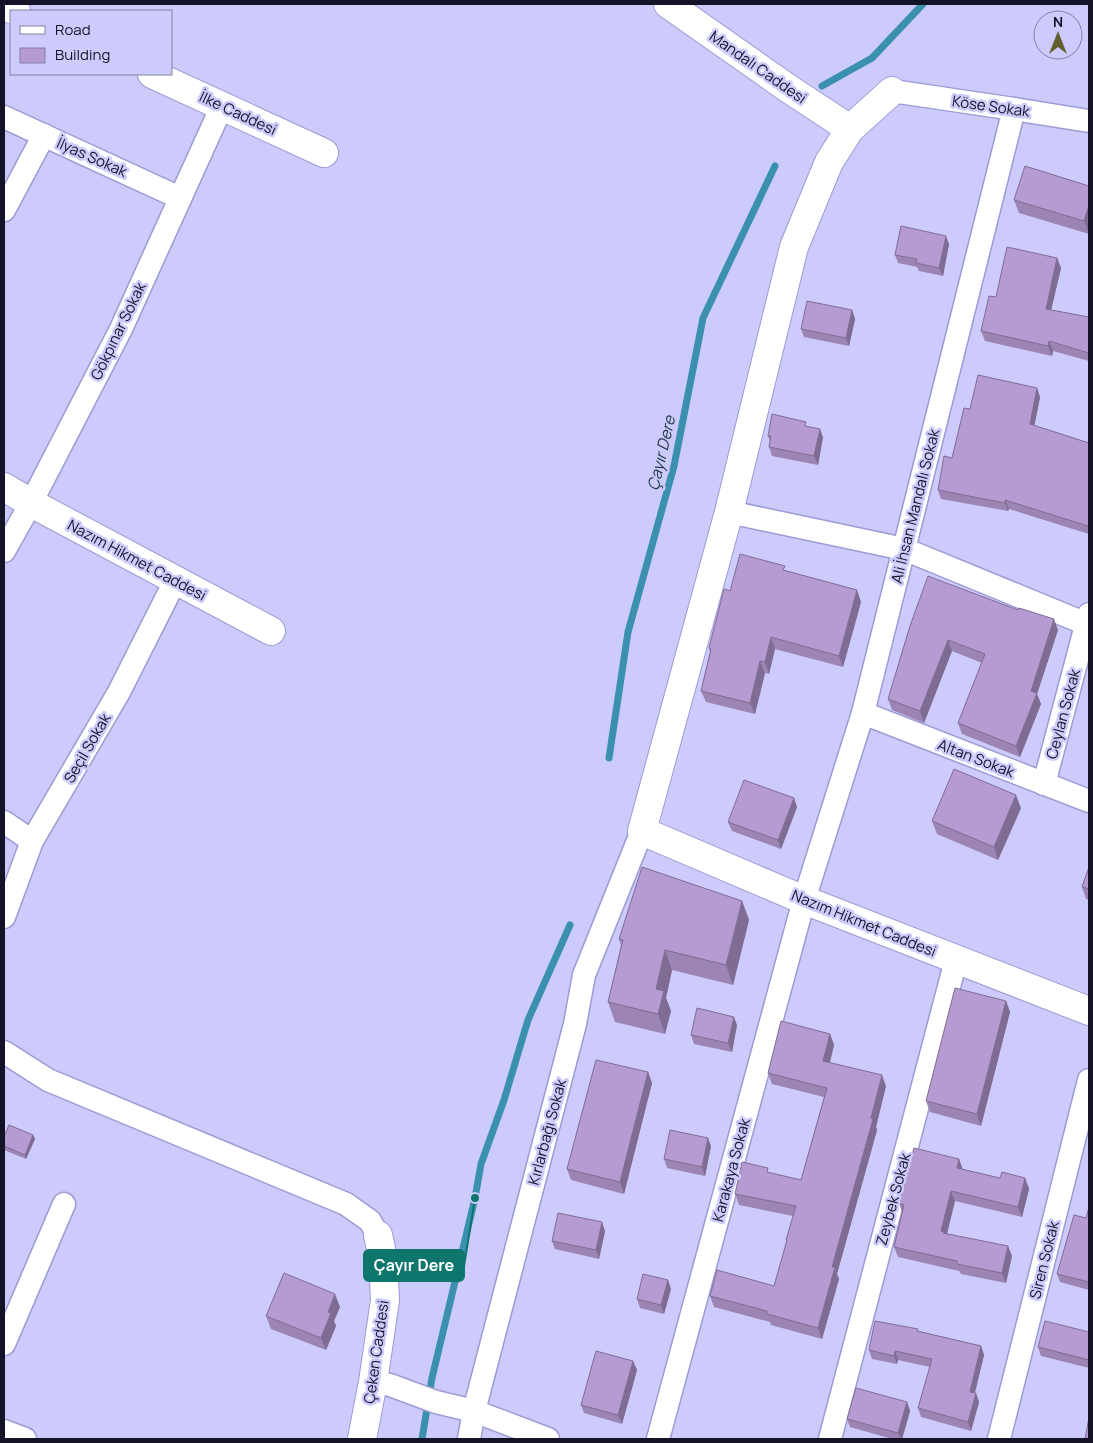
<svg xmlns="http://www.w3.org/2000/svg" width="1093" height="1443" font-family="Manrope,sans-serif">
<style>
.lines{fill:none;stroke-linecap:round;stroke-linejoin:round}
.stream{stroke:#3b90b0;stroke-width:7}
.minor-casing{stroke:#9d9bd4;stroke-width:25}
.tertiary-casing{stroke:#9d9bd4;stroke-width:30}
.minor{stroke:#fff;stroke-width:22}
.tertiary{stroke:#fff;stroke-width:28}
.wall{fill:#9c85b5}
.shaded-wall{fill:#7f6c93}
.building{fill:#b59bd2;stroke:#7f6c93}
.labels{text-anchor:middle;dominant-baseline:central;stroke-width:5;stroke-linejoin:round;paint-order:stroke}
.street-label{font-size:15px;fill:#141227;stroke:#cccbfb}
.water-label{font-size:16px;font-style:italic;fill:#203a45;stroke:#cccbfb}
.leader{fill:none;stroke:#0f766e;stroke-width:2}
.callout-dot{fill:#0f766e;stroke:#cccbfb;stroke-width:2}
.callout{fill:#0f766e;stroke:#0f766e;stroke-width:2}
.callout-label{font-size:16px;text-anchor:middle;font-weight:bold;fill:#fff}
</style>
<rect width="100%" height="100%" fill="#cccbfb"/>
<g class="lines">
<g class="stream">
<polyline points="822,86 872,58 923,4"/>
<polyline points="609,758 628,632 674,466 703,318 775,166"/>
<polyline points="422,1439 432,1378 475,1198 481,1164 504,1100 528,1020 570,925"/>
</g>
<g class="minor-casing">
<g id="minor">
<polyline points="892,91 1014,109 1089,121"/>
<polyline points="4,117 180,198"/>
<polyline points="4,210 44,135"/>
<polyline points="729,512 904,549 1089,625"/>
<polyline points="4,551 31,503 121,329 222,106"/>
<polyline points="863,713 1089,801"/>
<polyline points="1044,784 1089,614"/>
<polyline points="4,822 32,841"/>
<polyline points="4,917 32,841 119,692 175,581"/>
<polyline points="4,1052 48,1080 346,1204 370,1221 378,1235"/>
<polyline points="4,1344 64,1204"/>
<polyline points="373,1382 390,1385 436,1402 474,1411 548,1439"/>
<polyline points="4,1431 25,1439"/>
<polyline points="469,1439 474,1411 575,1024 584,975 642,831"/>
<polyline points="658,1439 804,900 863,713 1014,109"/>
<polyline points="830,1439 956,960"/>
<polyline points="999,1439 1089,1080"/>
</g>
</g>
<g class="tertiary-casing">
<g id="tertiary">
<polyline points="668,4 789,89 850,129"/>
<polyline points="4,6 16,11"/>
<polyline points="152,74 324,153"/>
<polyline points="892,91 850,129 829,162 794,247 729,512 642,831 804,900 1089,1011"/>
<polyline points="4,487 31,503 271,631"/>
<polyline points="362,1439 373,1382 385,1300 383,1258 378,1235"/>
</g>
</g>
<use href="#minor" class="minor"/>
<use href="#tertiary" class="tertiary"/>
</g>
<g class="wall">
<polygon points="1089,186 1089,234 1019,213 1014,200"/>
<polygon points="949,244 943,276 919,271 917,267 898,263 895,255"/>
<polygon points="1057,258 1061,268 1051,310 1089,317 1089,315 1089,361 1053,351 1052,356 985,341 981,331 996,297"/>
<polygon points="852,310 855,319 849,346 804,337 801,329"/>
<polygon points="1037,388 1040,397 1034,426 1089,443 1089,534 1009,509 1008,511 941,499 938,490 952,458 970,409"/>
<polygon points="807,426 823,437 818,465 772,456 769,447 770,442 768,436"/>
<polygon points="786,571 861,602 843,667 775,649 769,674 765,673 755,714 706,702 701,691 710,652 709,648 730,591"/>
<polygon points="1018,610 1058,630 1037,694 1041,704 1020,757 962,734 958,723 982,663 952,651 924,723 892,710 888,699 910,626"/>
<polygon points="794,798 797,807 781,849 732,831 728,822"/>
<polygon points="1021,808 998,860 937,834 932,821"/>
<polygon points="1089,867 1089,900 1086,899 1082,887"/>
<polygon points="742,901 749,920 733,985 672,970 666,998 671,1011 665,1034 615,1022 608,1002 621,945 619,939"/>
<polygon points="1006,1001 1010,1012 981,1126 930,1112 926,1101"/>
<polygon points="737,1025 732,1052 694,1044 691,1035"/>
<polygon points="830,1034 834,1045 830,1063 886,1086 876,1127 877,1130 837,1274 839,1279 822,1339 771,1325 770,1322 714,1307 710,1296 774,1286 787,1242 786,1240 793,1216 739,1205 735,1194 770,1173 801,1180 824,1097 772,1084 768,1073"/>
<polygon points="648,1072 652,1083 624,1194 571,1180 567,1169"/>
<polygon points="33,1135 35,1139 26,1159 4,1150 4,1137"/>
<polygon points="711,1146 705,1176 667,1168 664,1159"/>
<polygon points="959,1159 962,1169 1000,1178 1025,1178 1029,1189 1022,1217 955,1201 947,1234 1012,1256 1006,1283 961,1274 959,1271 898,1257 894,1247 902,1212 899,1203"/>
<polygon points="1089,1207 1089,1290 1060,1282 1057,1274 1086,1218"/>
<polygon points="605,1231 599,1259 555,1249 552,1241"/>
<polygon points="671,1289 664,1314 640,1308 637,1299"/>
<polygon points="340,1307 334,1321 336,1326 326,1350 271,1329 266,1316"/>
<polygon points="918,1331 981,1346 984,1355 975,1393 979,1402 971,1431 921,1417 918,1408 930,1367 898,1360 897,1364 872,1359 869,1350"/>
<polygon points="1089,1332 1089,1368 1041,1356 1038,1347"/>
<polygon points="633,1361 637,1370 622,1424 584,1413 581,1405"/>
<polygon points="907,1402 910,1411 902,1439 892,1439 850,1427 847,1419"/>
</g>
<g class="shaded-wall">
<polygon points="1089,205 1089,234 1084,221"/>
<polygon points="946,236 949,244 943,276 939,268"/>
<polygon points="1057,258 1061,268 1049,319 1046,309"/>
<polygon points="852,310 855,319 849,346 846,338"/>
<polygon points="1049,341 1053,351 1052,356 1048,346"/>
<polygon points="1037,388 1040,397 1033,433 1030,424"/>
<polygon points="820,429 823,437 818,465 814,456"/>
<polygon points="1005,500 1009,509 1008,511 1005,503"/>
<polygon points="857,590 861,602 843,667 839,656"/>
<polygon points="1054,619 1058,630 1037,694 1041,704 1020,757 1016,746 1031,691"/>
<polygon points="771,637 775,649 769,674 765,662"/>
<polygon points="948,640 952,651 924,723 920,711"/>
<polygon points="760,661 765,673 755,714 750,703"/>
<polygon points="1016,795 1021,808 998,860 994,847"/>
<polygon points="794,798 797,807 781,849 778,840"/>
<polygon points="742,901 749,920 733,985 726,965"/>
<polygon points="665,950 672,970 666,998 671,1011 665,1034 658,1014 656,989"/>
<polygon points="1006,1001 1010,1012 981,1126 977,1114"/>
<polygon points="734,1017 737,1025 732,1052 728,1043"/>
<polygon points="830,1034 834,1045 827,1072 823,1061"/>
<polygon points="648,1072 652,1083 624,1194 620,1182"/>
<polygon points="882,1075 886,1086 876,1127 877,1130 837,1274 839,1279 822,1339 818,1328 832,1267 871,1118"/>
<polygon points="33,1135 35,1139 26,1159 25,1155"/>
<polygon points="708,1138 711,1146 705,1176 702,1167"/>
<polygon points="959,1159 963,1170 957,1168"/>
<polygon points="1025,1178 1029,1189 1022,1217 1018,1207"/>
<polygon points="951,1191 955,1201 946,1237 941,1231"/>
<polygon points="602,1222 605,1231 599,1259 596,1250"/>
<polygon points="1008,1246 1012,1256 1006,1283 1002,1273"/>
<polygon points="668,1280 671,1289 664,1314 661,1305"/>
<polygon points="335,1294 340,1307 334,1321 336,1326 326,1350 321,1338 328,1312"/>
<polygon points="981,1346 984,1355 973,1400 970,1392"/>
<polygon points="895,1351 898,1360 897,1364 894,1356"/>
<polygon points="633,1361 637,1370 622,1424 618,1415"/>
<polygon points="976,1393 979,1402 971,1431 968,1422"/>
<polygon points="907,1402 910,1411 902,1439 901,1439 898,1433"/>
</g>
<g class="building">
<polygon points="1025,166 1089,186 1089,205 1084,221 1014,200"/>
<polygon points="901,226 946,236 939,268 916,263 917,259 895,255"/>
<polygon points="1007,247 1057,258 1046,309 1089,317 1089,315 1089,353 1049,341 1048,346 981,331 989,296 996,297"/>
<polygon points="807,301 852,310 846,338 801,329"/>
<polygon points="978,375 1037,388 1030,424 1089,443 1089,523 1088,526 1005,500 1005,503 938,490 944,456 952,458 964,408 970,409"/>
<polygon points="772,414 806,422 805,426 820,429 814,456 769,447 771,436 768,436"/>
<polygon points="740,554 785,566 783,570 857,590 839,656 771,637 765,662 760,661 750,703 701,691 711,649 709,648 724,589 730,591"/>
<polygon points="928,576 1018,610 1019,608 1054,619 1031,691 1037,693 1016,746 958,723 985,654 948,640 920,711 888,699 910,626"/>
<polygon points="954,769 1016,795 994,847 932,821"/>
<polygon points="744,780 794,798 778,840 728,822"/>
<polygon points="642,867 742,901 726,965 665,950 656,989 664,991 658,1014 608,1002 623,940 619,939"/>
<polygon points="1089,867 1089,889 1082,887"/>
<polygon points="955,988 1006,1001 977,1114 926,1101"/>
<polygon points="697,1008 734,1017 728,1043 691,1035"/>
<polygon points="781,1021 830,1034 823,1061 882,1075 871,1118 873,1119 832,1267 835,1267 818,1328 767,1314 767,1311 710,1296 717,1270 774,1286 787,1240 786,1240 796,1206 735,1194 742,1162 768,1168 767,1172 801,1180 827,1088 768,1073"/>
<polygon points="596,1060 648,1072 620,1182 567,1169"/>
<polygon points="9,1125 33,1135 25,1155 4,1146 4,1137"/>
<polygon points="670,1130 708,1138 702,1167 664,1159"/>
<polygon points="914,1148 959,1159 957,1168 1000,1178 1002,1172 1025,1178 1018,1207 951,1191 941,1231 944,1232 943,1233 1008,1246 1002,1273 957,1264 957,1261 894,1247 904,1205 899,1203"/>
<polygon points="1089,1207 1089,1282 1057,1274 1074,1215 1086,1218"/>
<polygon points="558,1213 602,1222 596,1250 552,1241"/>
<polygon points="284,1273 335,1294 328,1312 331,1313 321,1338 266,1316"/>
<polygon points="643,1274 668,1280 661,1305 637,1299"/>
<polygon points="875,1321 918,1329 917,1331 981,1346 970,1392 976,1393 968,1422 918,1408 932,1359 895,1351 894,1356 869,1350"/>
<polygon points="1045,1321 1089,1332 1089,1360 1038,1347"/>
<polygon points="596,1351 633,1361 618,1415 581,1405"/>
<polygon points="856,1388 907,1402 898,1433 847,1419"/>
<polygon points="1089,1417 1089,1439 1085,1439"/>
</g>
<g class="labels">
<g class="street-label">
<text transform="translate(758 67) rotate(35)">Mandalı Caddesi</text>
<text transform="translate(991 106) rotate(8)">Köse Sokak</text>
<text transform="translate(238 113) rotate(25)">İlke Caddesi</text>
<text transform="translate(92 157) rotate(24)">İlyas Sokak</text>
<text transform="translate(118 331) rotate(-64)">Gökpınar Sokak</text>
<text transform="translate(915 506) rotate(-76)">Ali İhsan Mandalı Sokak</text>
<text transform="translate(137 560) rotate(28)">Nazım Hikmet Caddesi</text>
<text transform="translate(1063 714) rotate(-75)">Ceylan Sokak</text>
<text transform="translate(87 748) rotate(-60)">Seçil Sokak</text>
<text transform="translate(976 758) rotate(21)">Altan Sokak</text>
<text transform="translate(864 923) rotate(22)">Nazım Hikmet Caddesi</text>
<text transform="translate(547 1132) rotate(-75)">Kırlarbağı Sokak</text>
<text transform="translate(731 1170) rotate(-75)">Karakaya Sokak</text>
<text transform="translate(893 1199) rotate(-75)">Zeybek Sokak</text>
<text transform="translate(1044 1260) rotate(-76)">Siren Sokak</text>
<text transform="translate(376 1352) rotate(-82)">Çeken Caddesi</text>
</g>
<g class="water-label">
<text transform="translate(661 453) rotate(-77)">Çayır Dere</text>
</g>
</g>
<path class="leader" d="M475 1198L464 1266"/>
<circle class="callout-dot" cx="475" cy="1198" r="5"/>
<rect class="callout" x="364" y="1250" width="100" height="31" rx="5"/>
<g class="callout-label">
<text x="414" y="1271">Çayır Dere</text>
</g>
<rect width="1093" height="1443" fill="none" stroke="#141227" stroke-width="10"/>
<rect x="10" y="10" width="162" height="65" fill="#cccbfb" stroke="#8281a6"/>
<rect x="20" y="26" width="25" height="8" fill="#ffffff" stroke="#8281a6"/>
<text x="55" y="35" font-size="15" fill="#141227">Road</text>
<rect x="20" y="48" width="25" height="15" fill="#b59bd2" stroke="#8281a6"/>
<text x="55" y="60" font-size="15" fill="#141227">Building</text>
<g transform="translate(1058 35)"><circle r="24" fill="#cccbfb" stroke="#8281a6"/>
<path d="M0-4L9 19L0 12L-9 19Z" fill="#615f2b"/>
<text y="-8" font-size="14" font-weight="bold" text-anchor="middle" fill="#141227">N</text>
</g>
</svg>
